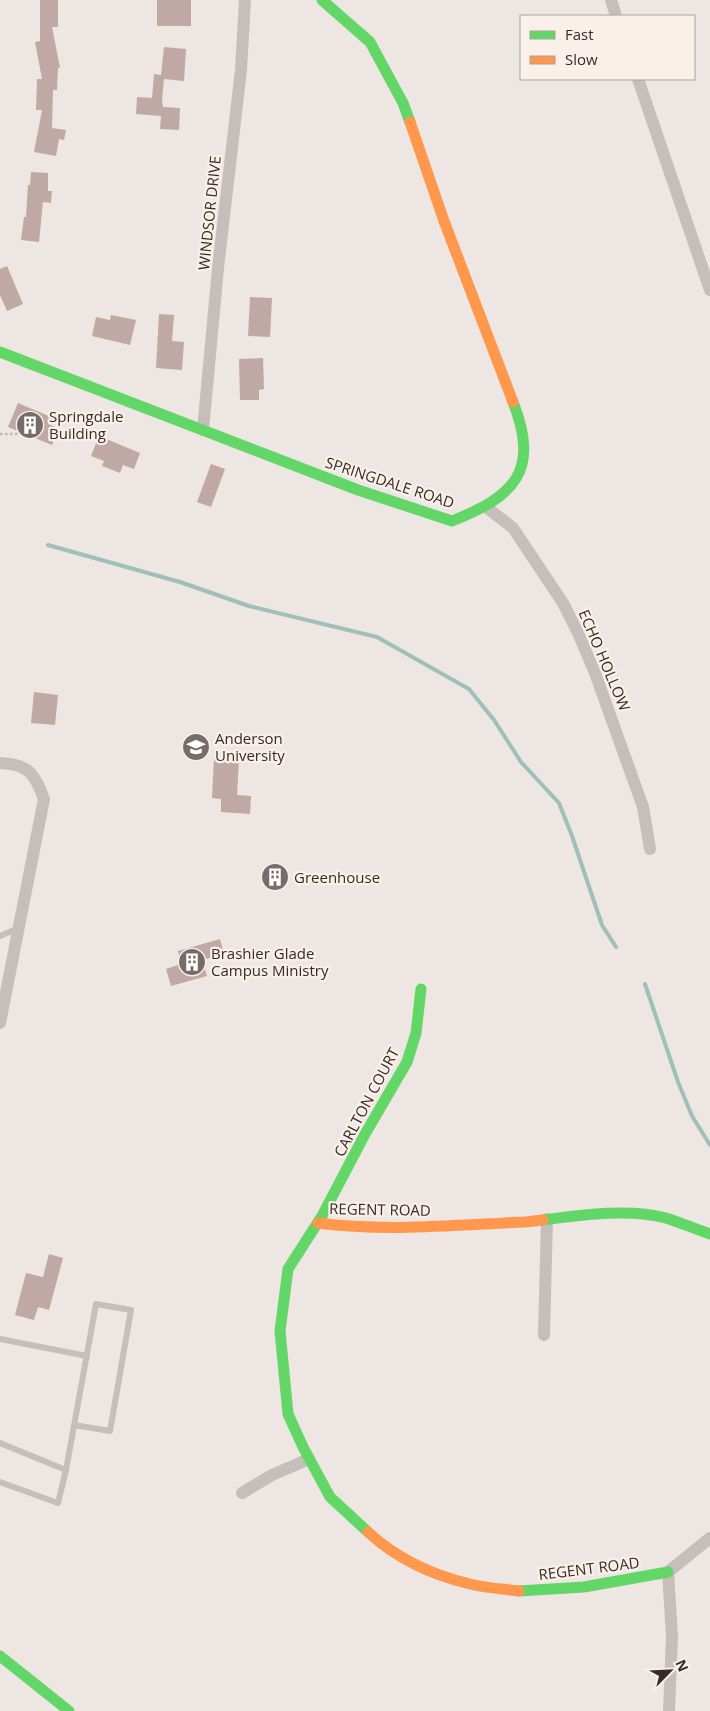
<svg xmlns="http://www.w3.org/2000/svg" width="710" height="1711" font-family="'Open Sans',sans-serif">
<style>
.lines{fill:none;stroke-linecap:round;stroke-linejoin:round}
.stream{stroke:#9fbfba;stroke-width:4}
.building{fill:#c0a8a4}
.path{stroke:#bfb7b3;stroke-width:2.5;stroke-dasharray:2.5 2.5;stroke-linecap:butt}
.lane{stroke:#c6beba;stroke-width:6}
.street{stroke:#c6beba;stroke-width:12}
.fast{stroke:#63d668;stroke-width:11}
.slow{stroke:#ff974d;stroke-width:11}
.labels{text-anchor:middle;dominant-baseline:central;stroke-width:4.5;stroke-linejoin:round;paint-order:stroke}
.street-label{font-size:15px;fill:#372b29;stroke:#f9f0ea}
.poi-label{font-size:15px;fill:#372b29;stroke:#f9f0ea;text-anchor:start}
</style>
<rect width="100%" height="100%" fill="#ede6e2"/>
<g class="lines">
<g class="stream">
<polyline points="48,545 180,582 249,606 377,637 469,689 494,720 521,762 559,803 572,836 602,925 616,947"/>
<polyline points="645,984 678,1082 692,1116 710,1145"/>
</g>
</g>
<g class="building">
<polygon points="40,0 58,0 58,27 52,27 60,68 58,68 57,90 53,90 52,128 66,130 64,140 59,139 56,156 34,152 42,110 36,110 37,79 42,79 35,42 40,41"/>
<rect x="157" y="0" width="34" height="26"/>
<polygon points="164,47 186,49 184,81 164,79 162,99 163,107 180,108 179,130 160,129 161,116 136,114 137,97 152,98 154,74 161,75"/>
<polygon points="31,172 48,173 48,191 52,191 51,203 43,202 39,242 21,240 24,217 26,217 28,185 30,185"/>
<polygon points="7,266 23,304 7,311 0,295 0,269"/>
<polygon points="250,297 272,298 270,337 248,336"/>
<polygon points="159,314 174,315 172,341 184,342 182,370 156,368"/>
<polygon points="111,315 136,320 130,345 92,336 96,317 110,320"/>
<polygon points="263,358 264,389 259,390 259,400 240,400 239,359"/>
<polygon points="18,403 51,417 48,424 58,428 52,445 8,427"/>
<polygon points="99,436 140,453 134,469 123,465 120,473 102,466 104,461 91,456"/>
<polygon points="211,464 225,469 211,507 197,502"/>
<polygon points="34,692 58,695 55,725 31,723"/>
<polygon points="214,757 239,759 237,795 251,796 250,814 221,812 221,799 212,798"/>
<polygon points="220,939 224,954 202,960 207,976 171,986 166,969 181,964 178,951"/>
<polygon points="49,1254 63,1258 49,1310 38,1307 34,1320 15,1315 26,1273 43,1277"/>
</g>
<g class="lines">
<polyline class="path" points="0,434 20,434 23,433"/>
<g class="lane">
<polyline points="0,936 19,928"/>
<polyline points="0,1339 87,1356"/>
<polyline points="0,1443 66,1470 58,1503 0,1482"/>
<polyline points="66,1470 96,1304 131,1310 110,1431 74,1425"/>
</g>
<g class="street">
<polyline points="611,0 616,16"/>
<polyline points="638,79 710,290"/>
<polyline points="203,430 218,268 241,70 245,0"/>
<polyline points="486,507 513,528 563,603 578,633 595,673 643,807 650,849"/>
<path d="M0,763C29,764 35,774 44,799L0,1023"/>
<polyline points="544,1335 547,1219"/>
<polyline points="242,1493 272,1475 309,1459"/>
<polyline points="669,1711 672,1636 668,1572 710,1538"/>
</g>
<g class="fast">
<polyline points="322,0 370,42 403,103 410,122"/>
<path d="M0,352L358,490L452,521C515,496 540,471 513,402"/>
<path d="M543,1220C581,1215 629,1208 666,1218C681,1223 696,1229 710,1234"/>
<polyline points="368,1532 330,1497 303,1447 288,1414 280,1331 288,1269 322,1216 365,1134 407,1062 416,1033 421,989"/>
<polyline points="519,1591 584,1587 668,1572"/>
<polyline points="0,1656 69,1711"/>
</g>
<g class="slow">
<polyline points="410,122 444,221 513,402"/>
<path d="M318,1223C386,1232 456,1225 525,1222L543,1220"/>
<path d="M368,1532C396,1558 432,1575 470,1584C486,1588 503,1589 519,1591"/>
</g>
</g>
<defs>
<g id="building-disc" transform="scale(1.4375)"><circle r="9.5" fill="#776c6a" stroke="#f9f0ea"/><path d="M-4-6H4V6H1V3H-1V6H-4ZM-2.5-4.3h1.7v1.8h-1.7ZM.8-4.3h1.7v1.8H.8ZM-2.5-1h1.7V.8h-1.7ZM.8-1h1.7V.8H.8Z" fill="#fff"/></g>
<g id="university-disc" transform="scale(1.4375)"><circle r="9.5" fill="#776c6a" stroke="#f9f0ea"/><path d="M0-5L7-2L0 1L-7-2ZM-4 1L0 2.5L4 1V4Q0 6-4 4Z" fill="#fff"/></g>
</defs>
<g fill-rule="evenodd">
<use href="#building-disc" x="30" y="425"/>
<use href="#university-disc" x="196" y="747"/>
<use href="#building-disc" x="275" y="877"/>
<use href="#building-disc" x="192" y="962"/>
</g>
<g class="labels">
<g class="street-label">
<text transform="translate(209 213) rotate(-84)">WINDSOR DRIVE</text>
<text transform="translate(390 482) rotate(18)">SPRINGDALE ROAD</text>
<text transform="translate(605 660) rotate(67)">ECHO HOLLOW</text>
<text transform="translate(366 1102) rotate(-62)">CARLTON COURT</text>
<text transform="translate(380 1209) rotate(1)">REGENT ROAD</text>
<text transform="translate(589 1568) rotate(-7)">REGENT ROAD</text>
</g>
<g class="poi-label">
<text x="49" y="416">Springdale<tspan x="49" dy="17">Building</tspan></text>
<text x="215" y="738">Anderson<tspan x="215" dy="17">University</tspan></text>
<text x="294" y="877">Greenhouse</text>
<text x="211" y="953">Brashier Glade<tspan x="211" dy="17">Campus Ministry</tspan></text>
</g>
</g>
<rect x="520" y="15" width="175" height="65" fill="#f9f0ea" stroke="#aba19d"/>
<rect x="530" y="31" width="25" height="8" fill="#63d668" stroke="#aba19d"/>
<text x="565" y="40" font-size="15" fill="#372b29">Fast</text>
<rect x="530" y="56" width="25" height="8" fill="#ff974d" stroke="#aba19d"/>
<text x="565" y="65" font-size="15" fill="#372b29">Slow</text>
<g transform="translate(670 1671) rotate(66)" stroke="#f9f0ea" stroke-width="4" paint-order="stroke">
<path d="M0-4L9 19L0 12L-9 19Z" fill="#372b29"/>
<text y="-8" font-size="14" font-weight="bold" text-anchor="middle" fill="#372b29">N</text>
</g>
</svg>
